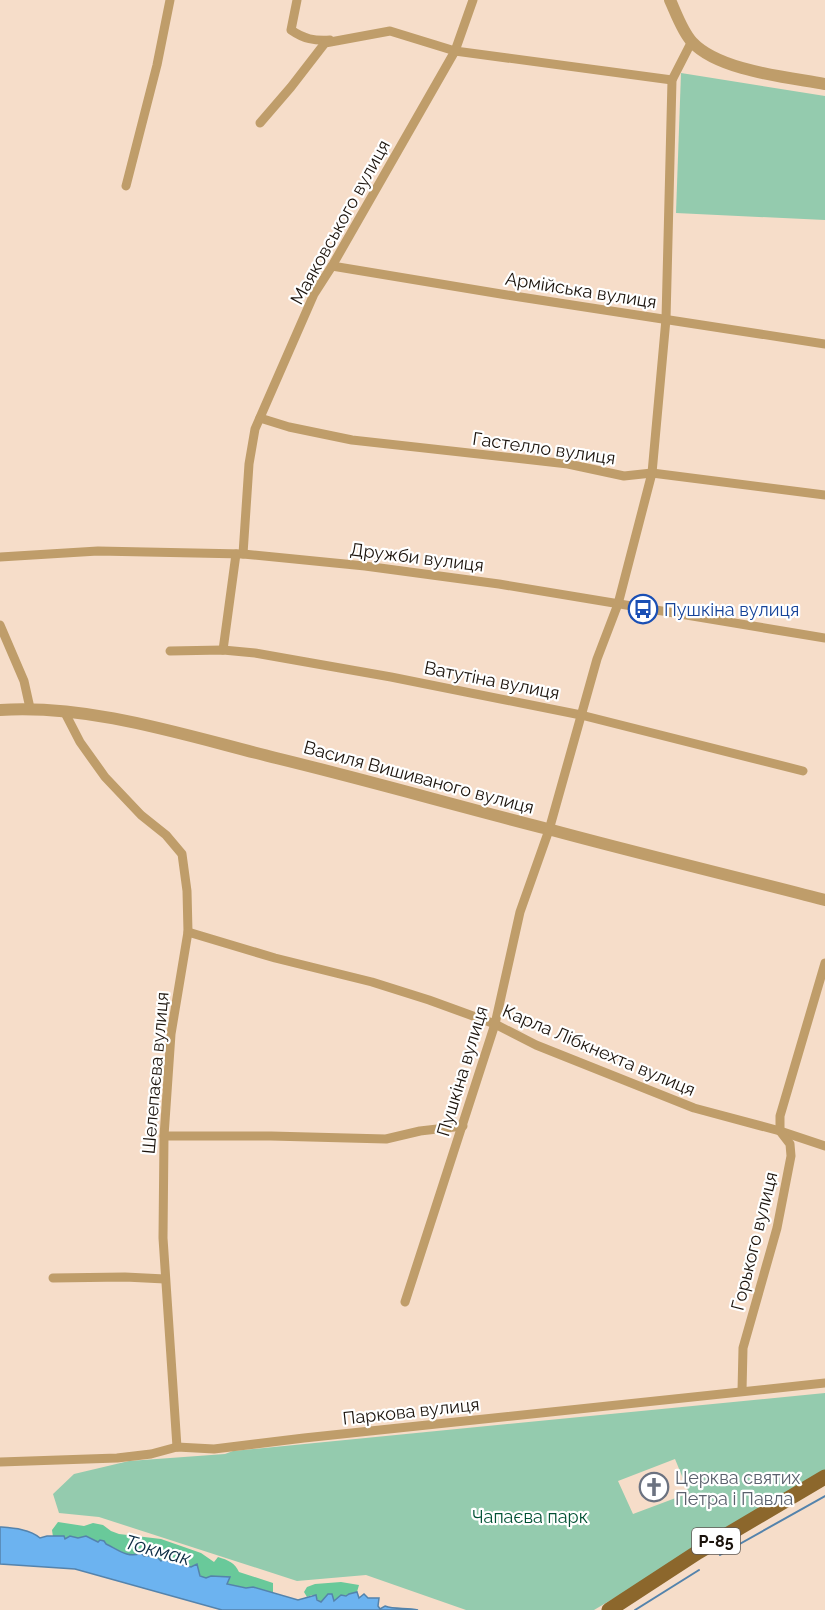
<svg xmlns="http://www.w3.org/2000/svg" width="825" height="1610" font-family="Raleway,sans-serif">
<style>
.green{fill:#94cbae;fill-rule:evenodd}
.forest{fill:#69c99a}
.water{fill:#6cb3f0;stroke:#5483ac;stroke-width:1.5}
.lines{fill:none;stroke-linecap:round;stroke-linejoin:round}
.stream{stroke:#5483ac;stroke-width:2}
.minor{stroke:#bf9d6a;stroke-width:9}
.tertiary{stroke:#bf9d6a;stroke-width:12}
.primary{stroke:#8c672c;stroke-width:15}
.labels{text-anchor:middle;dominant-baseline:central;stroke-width:4.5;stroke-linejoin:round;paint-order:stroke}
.shield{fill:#fff;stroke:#5f5a55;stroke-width:1.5}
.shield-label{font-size:16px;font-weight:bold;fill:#1b130c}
.street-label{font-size:18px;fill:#1b130c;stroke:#fff}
.transit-label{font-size:18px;fill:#164399;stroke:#fff;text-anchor:start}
.worship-label{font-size:18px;fill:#5b616d;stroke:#fff;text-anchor:start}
.park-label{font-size:18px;fill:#005134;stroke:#fff}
.water-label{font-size:20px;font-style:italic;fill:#0d2c44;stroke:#fff}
</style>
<rect width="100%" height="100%" fill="#f6ddc9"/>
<g class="green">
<polygon points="681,73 825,96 825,220 676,213"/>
<path d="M825,1393V1473L594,1610H466L366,1575L297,1581L99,1517L59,1513L53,1494L74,1474L129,1461L225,1454L233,1451ZM675,1459L689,1493L633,1514L618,1481Z"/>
</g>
<g class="forest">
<path d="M58,1522L84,1526L93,1523L103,1525L111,1531L119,1534L161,1539L201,1553L214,1562L218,1557C228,1560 235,1563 239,1572L273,1583V1593C258,1589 243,1588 227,1584L229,1577L211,1576L206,1579C199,1576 196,1570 190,1567C182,1563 169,1560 161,1561L156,1558L144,1556L141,1553C128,1559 118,1549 106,1544L104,1541L100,1540L98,1542L86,1536L78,1538L70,1536L65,1539L53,1537L52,1530Z"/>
<path d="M341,1582L359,1585L357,1592C348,1594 343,1596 334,1601L332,1599L321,1602L312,1595L307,1597L304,1592L307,1587L315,1584Z"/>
</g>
<path class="water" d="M0,1527C13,1528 30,1529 40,1538L47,1536H64L65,1539L70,1536L78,1538L86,1536L98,1542L100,1540L104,1541L106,1544C117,1549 128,1559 141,1553L144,1556H156L161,1561L165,1557L169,1558L168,1561L173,1562L176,1559L180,1561L179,1564L191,1567L197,1564L200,1576L206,1578L211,1576L230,1577L227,1584L246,1588L253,1587L298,1600L316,1595L317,1600L321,1602L328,1594H332L334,1601L341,1595L346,1596L349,1594L357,1592L359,1598L364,1594L368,1598H379L378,1606L380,1609L385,1606C395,1610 407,1607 418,1610H222L75,1569L0,1564Z"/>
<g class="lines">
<g class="stream">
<polyline points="720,1555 825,1496"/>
<polyline points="635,1610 699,1570"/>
</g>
<g class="minor">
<path d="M297,0L291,30C304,39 314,41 330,40"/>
<polyline points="260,123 291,87 325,43 390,31 455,51 672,80"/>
<polyline points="126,186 157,65 170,0"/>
<polyline points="332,266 507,295 825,344"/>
<polyline points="260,418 289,427 352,440 568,464 624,476 652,473 825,495"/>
<polyline points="243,554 249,464 255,429 314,294 332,266 455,51 473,0"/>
<polyline points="0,557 98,551 243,554 365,566 499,584 825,638"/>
<polyline points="0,625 24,681 30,708"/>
<polyline points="223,650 236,554"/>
<polyline points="170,651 223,650 255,653 391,677 581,715 803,771"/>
<polyline points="64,711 80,742 105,777 141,815 166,835 182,854 187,891 188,932 171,1034 164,1136 163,1238 177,1447"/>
<polyline points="188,932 275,958 372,982 429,1000 495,1024 536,1045 694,1108 780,1131 825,1146"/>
<polyline points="164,1136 271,1136 386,1139 420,1131 463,1126"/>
<polyline points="53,1278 125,1277 165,1279"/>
<polyline points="405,1302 495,1024 520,912 549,830 597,659 618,604 652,473 666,319 672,80 692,41"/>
<polyline points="742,1391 743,1348 777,1228 791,1156 790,1144 780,1131 780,1116 825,963"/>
<polyline points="0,1462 117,1458 151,1454 177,1447 214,1449 304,1438 825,1383"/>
</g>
<g class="tertiary">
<path d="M670,0C676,13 682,31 692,42C719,71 787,77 825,84"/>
<path d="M0,710C92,704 187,736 276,758C367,780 457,806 548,829C640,854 733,876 825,900"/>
</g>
<polyline class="primary" points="609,1610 698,1552 825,1477"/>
</g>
<defs>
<g id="bus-ring" transform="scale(1.5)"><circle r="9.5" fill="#fff" stroke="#1a4fb4" stroke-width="1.5"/><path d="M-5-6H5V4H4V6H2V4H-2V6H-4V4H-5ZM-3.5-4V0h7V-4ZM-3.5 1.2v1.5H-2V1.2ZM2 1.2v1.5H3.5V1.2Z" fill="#1a4fb4"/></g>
<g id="church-ring" transform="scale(1.5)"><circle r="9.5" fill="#fff" stroke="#6b7280" stroke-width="1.5"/><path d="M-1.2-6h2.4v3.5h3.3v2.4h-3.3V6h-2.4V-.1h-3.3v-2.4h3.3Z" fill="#6b7280"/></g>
</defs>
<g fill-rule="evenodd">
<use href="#bus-ring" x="643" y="609"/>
<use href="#church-ring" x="654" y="1487"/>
</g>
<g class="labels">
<rect class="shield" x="692" y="1528" width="48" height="26" rx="4.5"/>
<g class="shield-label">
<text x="716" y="1541">Р-85</text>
</g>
<g class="street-label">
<text transform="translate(340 222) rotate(-61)">Маяковського вулиця</text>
<text transform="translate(581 290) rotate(9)">Армійська вулиця</text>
<text transform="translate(544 448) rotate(8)">Гастелло вулиця</text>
<text transform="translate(417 557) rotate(7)">Дружби вулиця</text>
<text transform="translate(492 680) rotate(11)">Ватутіна вулиця</text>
<text transform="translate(419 777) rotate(15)">Василя Вишиваного вулиця</text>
<text transform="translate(599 1050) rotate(23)">Карла Лібкнехта вулиця</text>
<text transform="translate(462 1071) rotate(-73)">Пушкіна вулиця</text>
<text transform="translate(155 1073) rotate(-85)">Шелепаєва вулиця</text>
<text transform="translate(754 1241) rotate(-76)">Горького вулиця</text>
<text transform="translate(411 1411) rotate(-6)">Паркова вулиця</text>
</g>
<g class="transit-label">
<text x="664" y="609">Пушкіна вулиця</text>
</g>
<g class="worship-label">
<text x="675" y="1477">Церква святих<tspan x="675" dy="21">Петра і Павла</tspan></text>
</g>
<g class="park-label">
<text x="530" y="1516">Чапаєва парк</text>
</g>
<g class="water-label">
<text transform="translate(158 1550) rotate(15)">Токмак</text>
</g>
</g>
</svg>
